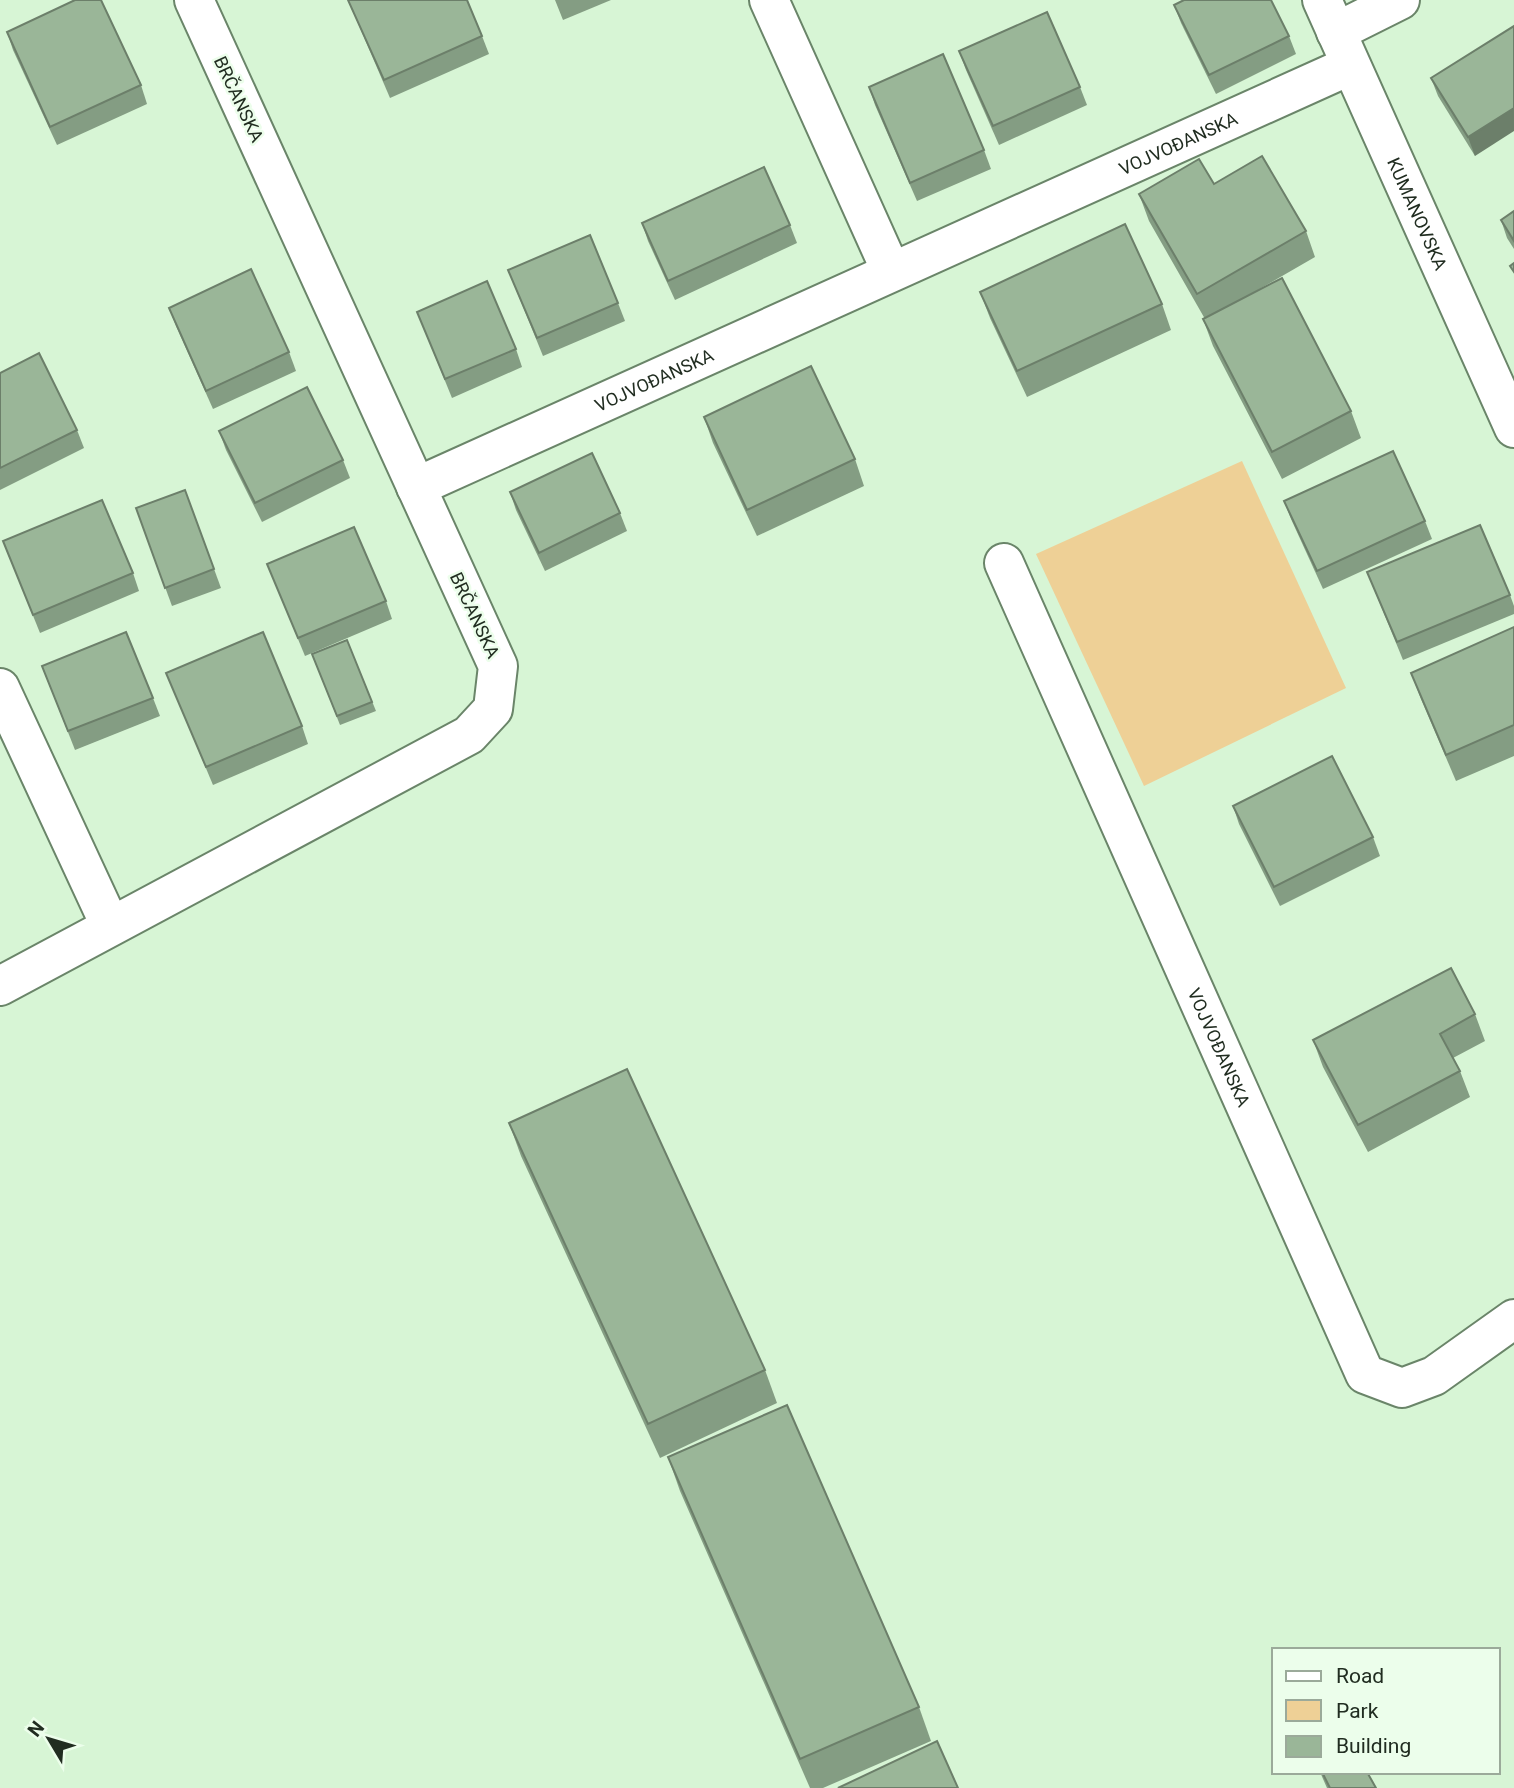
<svg xmlns="http://www.w3.org/2000/svg" width="1514" height="1788" font-family="Roboto,sans-serif">
<style>
.green{fill:#eed096}
.lines{fill:none;stroke-linecap:round;stroke-linejoin:round}
.street-casing{stroke:#6a8569;stroke-width:42}
.street{stroke:#fff;stroke-width:38}
.wall{fill:#849d83}
.shaded-wall{fill:#6c7f6a}
.building{fill:#9ab698;stroke:#6c7f6a;stroke-width:2}
.labels{text-anchor:middle;dominant-baseline:central;stroke-width:5;stroke-linejoin:round;paint-order:stroke}
.street-label{font-size:18px;fill:#212d21;stroke:#ecfeeb}
</style>
<rect width="100%" height="100%" fill="#d7f5d5"/>
<polygon class="green" points="1242,461 1346,688 1144,786 1036,554"/>
<g class="lines">
<g class="street-casing">
<g id="street">
<polyline points="769,0 891,271"/>
<path id="s1" d="M1322,0L1514,428"/>
<polyline points="1336,32 1400,0"/>
<path id="s2" d="M416,487L1349,66"/>
<path id="s3" d="M1004,563L1365,1374L1402,1388L1434,1376L1514,1319"/>
<polyline points="0,688 110,925"/>
<polyline points="0,986 469,735 493,709 498,666 194,0"/>
</g>
</g>
<use href="#street" class="street"/>
</g>
<g class="wall">
<polygon points="348,0 482,36 489,54 390,98"/>
<polygon points="555,0 611,0 563,20"/>
<polygon points="1174,5 1289,36 1296,54 1216,94 1181,23"/>
<polygon points="1514,26 1475,156 1438,96 1431,78"/>
<polygon points="7,32 141,85 147,104 57,145 13,50"/>
<polygon points="959,51 1080,87 1087,105 999,145 966,70"/>
<polygon points="869,87 984,150 991,169 917,201 875,105"/>
<polygon points="1214,184 1306,231 1315,257 1251,294 1351,411 1361,438 1282,479 1213,346 1203,319 1205,319 1149,221 1139,194"/>
<polygon points="1514,211 1514,249 1507,238 1501,220"/>
<polygon points="642,223 790,225 797,243 675,300 648,241"/>
<polygon points="508,270 618,303 625,321 543,356"/>
<polygon points="980,292 1162,304 1171,330 1027,397 990,318"/>
<polygon points="169,308 289,352 296,371 213,409 176,326"/>
<polygon points="417,312 516,349 522,367 452,398"/>
<polygon points="0,373 77,430 84,448 0,490"/>
<polygon points="704,417 855,459 864,486 757,536 713,443"/>
<polygon points="219,431 343,460 350,478 262,522 226,450"/>
<polygon points="185,490 221,588 172,606 136,508"/>
<polygon points="510,492 620,513 627,531 545,571 516,510"/>
<polygon points="1284,501 1425,521 1432,539 1323,589 1291,519"/>
<polygon points="3,541 133,573 139,591 40,633"/>
<polygon points="267,564 386,601 392,619 305,656"/>
<polygon points="1367,572 1510,595 1514,606 1514,614 1403,660"/>
<polygon points="1514,627 1514,756 1456,781 1421,699 1411,673"/>
<polygon points="347,640 376,711 340,725 312,654"/>
<polygon points="42,666 153,698 160,716 75,750"/>
<polygon points="166,673 302,726 308,744 213,785"/>
<polygon points="1233,806 1373,837 1380,856 1280,906 1239,824"/>
<polygon points="1475,1014 1485,1041 1453,1058 1460,1071 1470,1097 1368,1152 1323,1067 1313,1040"/>
<polygon points="509,1123 765,1370 777,1403 660,1458 521,1156"/>
<polygon points="668,1457 919,1707 931,1741 823,1788 810,1788 680,1491"/>
<polygon points="1320,1772 1367,1772 1376,1788 1327,1788"/>
</g>
<polygon class="shaded-wall" points="1514,108 1514,131 1475,156 1468,137"/>
<g class="building">
<polygon points="75,0 101,0 141,85 50,127 7,32"/>
<polygon points="348,0 467,0 482,36 384,80"/>
<polygon points="1184,0 1271,0 1289,36 1209,75 1174,5"/>
<polygon points="1047,12 1080,87 993,126 959,51"/>
<polygon points="1514,26 1514,108 1468,137 1431,78"/>
<polygon points="943,54 984,150 910,183 869,87"/>
<polygon points="1262,156 1306,231 1197,294 1139,194 1199,159 1214,184"/>
<polygon points="764,167 790,225 668,281 642,223"/>
<polygon points="1514,211 1514,241 1501,220"/>
<polygon points="1125,224 1162,304 1017,371 980,292"/>
<polygon points="590,235 618,303 537,338 508,270"/>
<polygon points="1514,263 1514,272 1510,266"/>
<polygon points="251,269 289,352 206,391 169,308"/>
<polygon points="1282,278 1351,411 1272,452 1203,319"/>
<polygon points="487,281 516,349 445,379 417,312"/>
<polygon points="39,353 77,430 0,468 0,373"/>
<polygon points="811,366 855,459 747,510 704,417"/>
<polygon points="307,387 343,460 255,503 219,431"/>
<polygon points="1393,451 1425,521 1317,571 1284,501"/>
<polygon points="592,453 620,513 539,553 510,492"/>
<polygon points="185,490 214,569 165,588 136,508"/>
<polygon points="102,500 133,573 33,615 3,541"/>
<polygon points="1480,525 1510,595 1397,642 1367,572"/>
<polygon points="354,527 386,601 298,638 267,564"/>
<polygon points="1514,627 1514,725 1446,755 1411,673"/>
<polygon points="126,632 153,698 68,731 42,666"/>
<polygon points="263,632 302,726 206,767 166,673"/>
<polygon points="347,640 372,702 337,716 312,654"/>
<polygon points="1332,756 1373,837 1274,887 1233,806"/>
<polygon points="1451,968 1475,1014 1440,1034 1460,1071 1358,1125 1313,1040"/>
<polygon points="627,1069 765,1370 648,1424 509,1123"/>
<polygon points="787,1405 919,1707 800,1759 668,1457"/>
<polygon points="937,1741 958,1788 838,1788"/>
<polygon points="1322,1772 1367,1772 1376,1788 1330,1788"/>
</g>
<g class="labels">
<g class="street-label">
<text transform="translate(239 99) rotate(65)">BRČANSKA</text>
<text stroke="none"><textPath href="#s2" startOffset="836">VOJVOĐANSKA</textPath></text>
<text stroke="none"><textPath href="#s1" startOffset="234">KUMANOVSKA</textPath></text>
<text stroke="none"><textPath href="#s2" startOffset="261">VOJVOĐANSKA</textPath></text>
<text transform="translate(475 615) rotate(65)">BRČANSKA</text>
<text stroke="none"><textPath href="#s3" startOffset="530">VOJVOĐANSKA</textPath></text>
</g>
</g>
<rect x="1272" y="1648" width="228" height="126" fill="#ecfeeb" stroke="#9baa9a" stroke-width="2"/>
<rect x="1286" y="1671" width="35" height="10" fill="#ffffff" stroke="#9baa9a" stroke-width="2"/>
<text x="1336" y="1683" font-size="21" fill="#212d21">Road</text>
<rect x="1286" y="1700" width="35" height="21" fill="#eed096" stroke="#9baa9a" stroke-width="2"/>
<text x="1336" y="1718" font-size="21" fill="#212d21">Park</text>
<rect x="1286" y="1736" width="35" height="21" fill="#9ab698" stroke="#9baa9a" stroke-width="2"/>
<text x="1336" y="1753" font-size="21" fill="#212d21">Building</text>
<g transform="translate(49 1739) rotate(308)" stroke="#ecfeeb" stroke-width="5" paint-order="stroke">
<path d="M0-5L12 26L0 18L-12 26Z" fill="#212d21"/>
<text y="-10" font-size="19" font-weight="bold" text-anchor="middle" fill="#212d21">N</text>
</g>
</svg>
